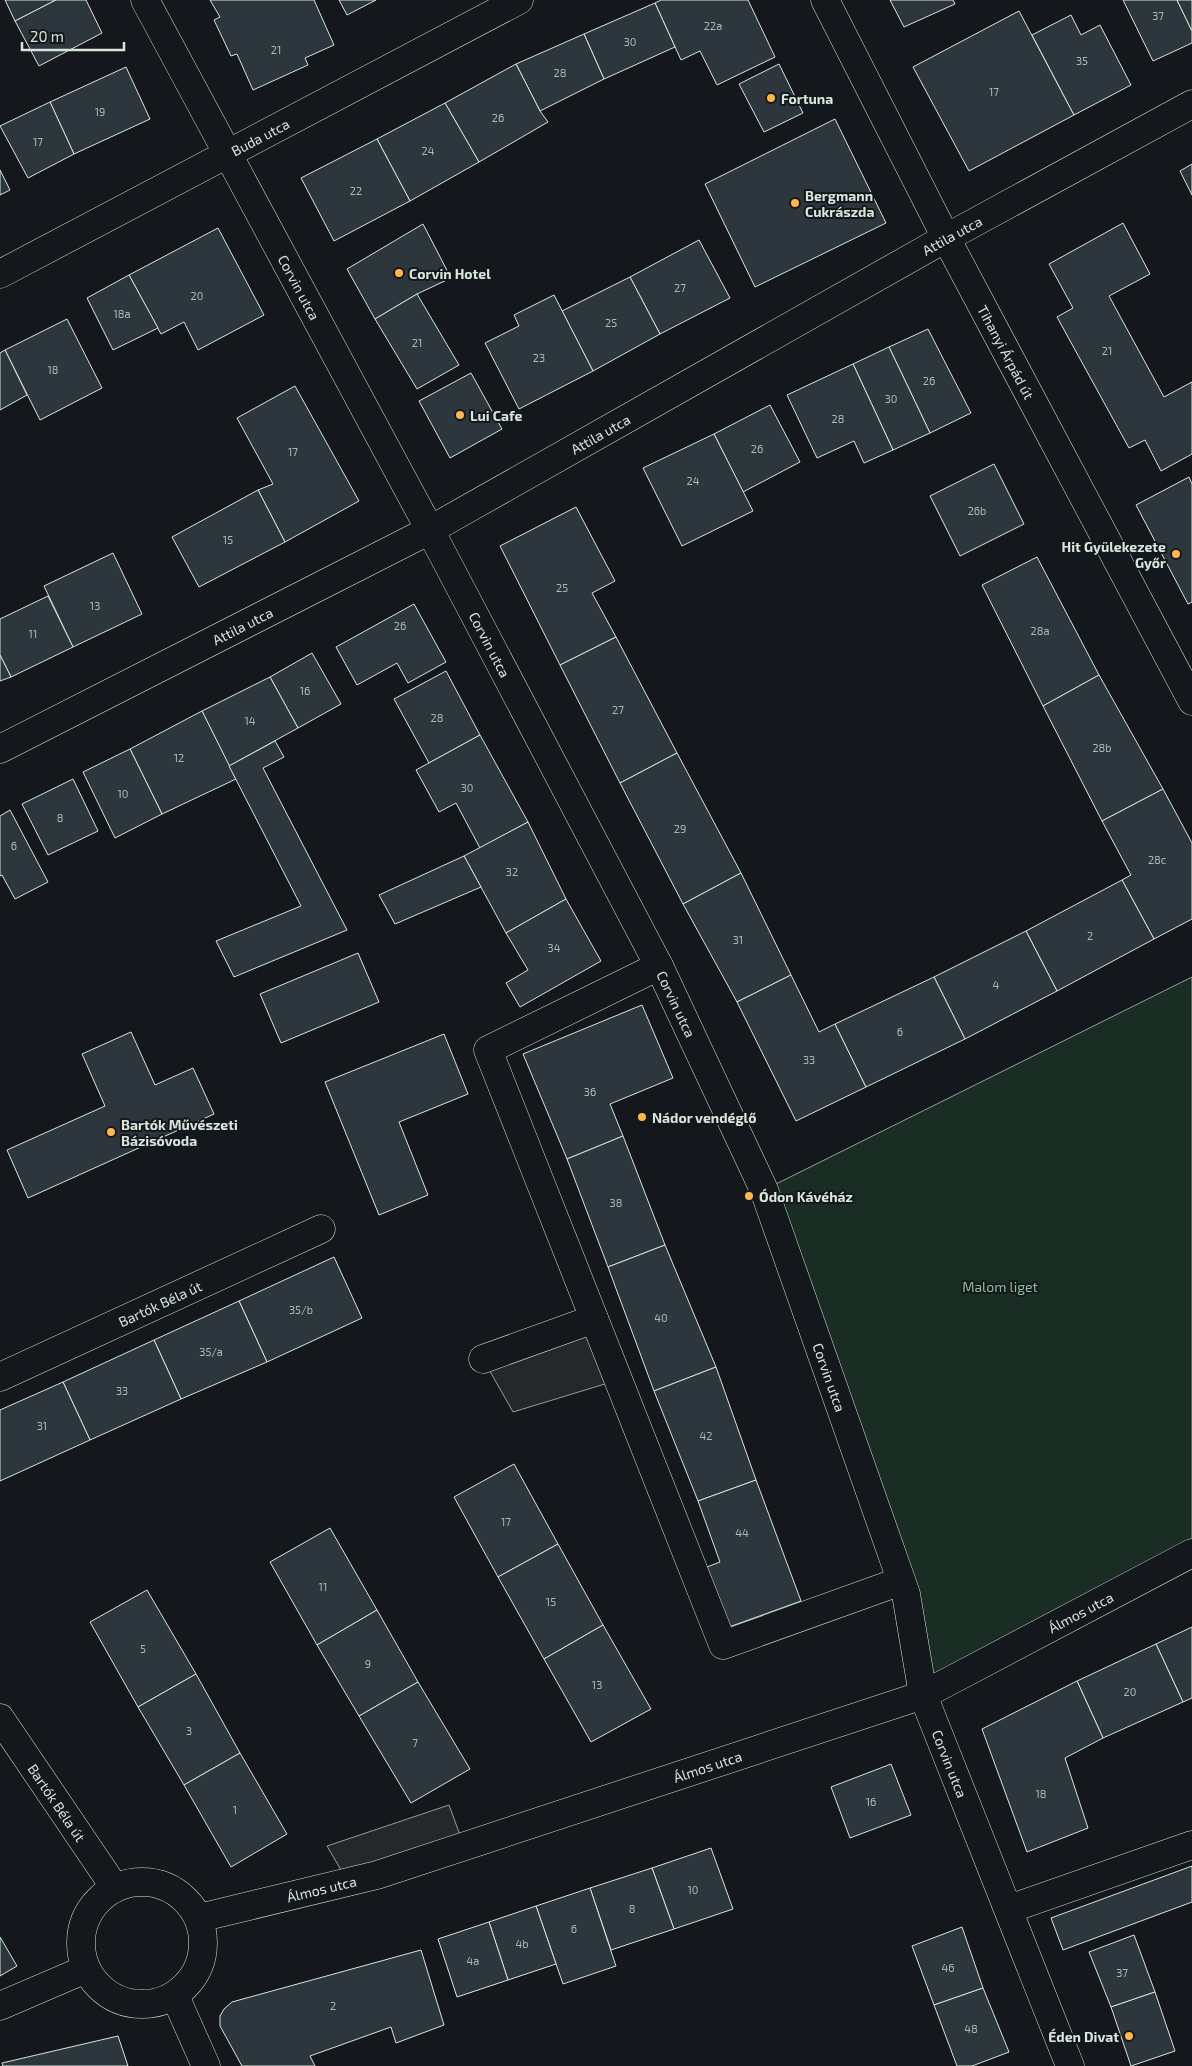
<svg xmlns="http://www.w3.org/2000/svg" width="1192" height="2066" font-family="'Exo 2',sans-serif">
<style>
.green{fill:#1a2d24;stroke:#939e99}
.parking{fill:#24282b;stroke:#939e99}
.building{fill:#2c363c;stroke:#d8e6dc}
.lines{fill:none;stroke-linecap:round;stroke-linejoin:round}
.minor-casing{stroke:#d8e6dc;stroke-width:29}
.minor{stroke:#14181c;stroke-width:28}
.poi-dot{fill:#ffb74d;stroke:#14181c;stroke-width:2}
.labels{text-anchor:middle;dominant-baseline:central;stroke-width:4;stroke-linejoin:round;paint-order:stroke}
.number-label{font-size:11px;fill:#adbab4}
.poi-label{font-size:14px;font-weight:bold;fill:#d8e6dc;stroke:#14181c;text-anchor:start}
.street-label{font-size:14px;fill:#d8e6dc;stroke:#14181c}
.park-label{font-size:14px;fill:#8ac095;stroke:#14181c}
</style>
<rect width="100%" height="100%" fill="#14181c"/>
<polygon class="green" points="1192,977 1192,1553 923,1695 764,1190"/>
<g class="parking">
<polygon points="594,1319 618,1380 513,1412 483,1359"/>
<polygon points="449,1805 464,1846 348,1882 327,1846"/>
</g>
<g class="building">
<polygon points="5,0 56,0 15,21"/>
<polygon points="56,0 86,0 102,33 39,66 15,21"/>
<polygon points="210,0 314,0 334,45 305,58 308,65 253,90 237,54 231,56 214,20 220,17"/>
<polygon points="339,0 376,0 347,15"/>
<polygon points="661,0 748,0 775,57 717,85 700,51 681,60 655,3"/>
<polygon points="890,0 953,0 955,4 904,27"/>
<polygon points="1123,0 1177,0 1192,31 1192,43 1153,61"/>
<polygon points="1177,0 1192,0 1192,31"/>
<polygon points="655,3 675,47 604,79 584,34"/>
<polygon points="1019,11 1074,115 969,171 913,67"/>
<polygon points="1071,15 1081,35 1100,25 1131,85 1074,115 1032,35"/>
<polygon points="584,34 604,79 540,111 516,64"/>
<polygon points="516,64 540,111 548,122 479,162 445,103"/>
<polygon points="779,64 803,113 764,132 739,84"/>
<polygon points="126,67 150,119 74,154 50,102"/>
<polygon points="50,102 74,154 28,178 0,126"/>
<polygon points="445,103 479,162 410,201 377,139"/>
<polygon points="835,119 886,223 755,287 705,184"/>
<polygon points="377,139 410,201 334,241 301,178"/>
<polygon points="1192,164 1192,195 1180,171"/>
<polygon points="0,170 10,190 0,195"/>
<polygon points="1123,223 1150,274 1109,296 1164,397 1192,382 1192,454 1161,471 1145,440 1129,448 1057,317 1073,308 1049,264"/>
<polygon points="423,224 451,278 417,294 375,319 347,269"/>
<polygon points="218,228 264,315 198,350 184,322 161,334 129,275"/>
<polygon points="699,240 730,298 660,334 630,277"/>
<polygon points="129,275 158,328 113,350 87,298"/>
<polygon points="630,277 660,334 593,371 562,311"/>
<polygon points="417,294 459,365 417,389 375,319"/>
<polygon points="554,295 593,371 519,409 485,343 519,326 514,315"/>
<polygon points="67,319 102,388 40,420 5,350"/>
<polygon points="928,329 971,413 930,433 889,347"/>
<polygon points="889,347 930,433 893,450 853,364"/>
<polygon points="5,350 27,395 0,410 0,353"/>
<polygon points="853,364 893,450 864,463 854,441 817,458 787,395"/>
<polygon points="471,373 502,429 450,458 419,401"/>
<polygon points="295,386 359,501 285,542 258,490 273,484 237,418"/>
<polygon points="770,405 800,462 743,492 714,434"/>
<polygon points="714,434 753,511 682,546 643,468"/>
<polygon points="994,464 1024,524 960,556 930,496"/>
<polygon points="1189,477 1192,484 1192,602 1188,604 1136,505"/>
<polygon points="258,490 285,542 199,587 172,537"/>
<polygon points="576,507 615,581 592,593 616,637 560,665 500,546"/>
<polygon points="113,553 142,614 73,647 44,586"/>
<polygon points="1037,557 1099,675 1043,706 982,585"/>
<polygon points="48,596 73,647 11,677 0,655 0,619"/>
<polygon points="414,604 446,662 408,683 397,663 357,685 336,647"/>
<polygon points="616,637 677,753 620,783 560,665"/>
<polygon points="312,653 341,704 298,728 270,677"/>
<polygon points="0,655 11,677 0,681"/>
<polygon points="446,671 480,735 429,763 394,699"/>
<polygon points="1099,675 1163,789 1102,821 1043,706"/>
<polygon points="270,677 298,728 229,766 202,711"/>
<polygon points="202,711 236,779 162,814 130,749"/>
<polygon points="480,735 528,822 480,848 456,803 439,812 416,770"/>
<polygon points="275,741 284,757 263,768 347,930 234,977 216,941 301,906 229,766"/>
<polygon points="130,749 162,814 115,838 83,772"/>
<polygon points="677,753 741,873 683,904 620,783"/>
<polygon points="73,779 98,831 48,855 22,804"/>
<polygon points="1163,789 1192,843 1192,919 1154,939 1122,880 1131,875 1102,821"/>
<polygon points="10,810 48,882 15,899 2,875 0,876 0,816"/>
<polygon points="528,822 566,899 506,933 464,856"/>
<polygon points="464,856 481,887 395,924 379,895"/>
<polygon points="741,873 791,975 737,1002 683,904"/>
<polygon points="1122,880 1154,939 1057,991 1026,931"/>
<polygon points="566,899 601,961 520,1007 506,983 528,970 506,933"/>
<polygon points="1026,931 1057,991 965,1039 934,977"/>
<polygon points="358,953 379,1002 281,1043 260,994"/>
<polygon points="791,975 819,1032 835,1024 866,1087 796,1121 737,1002"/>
<polygon points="934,977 965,1039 866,1087 835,1024"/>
<polygon points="642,1005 673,1078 610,1104 623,1136 567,1159 523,1054"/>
<polygon points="131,1032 155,1085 193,1068 214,1114 28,1198 7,1150 105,1106 82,1054"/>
<polygon points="444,1034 468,1094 399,1122 428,1195 379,1215 325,1082"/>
<polygon points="623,1136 665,1245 608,1267 567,1159"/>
<polygon points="665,1245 716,1367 654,1391 608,1267"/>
<polygon points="334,1257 362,1318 267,1362 239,1301"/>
<polygon points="239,1301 267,1362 181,1399 154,1340"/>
<polygon points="154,1340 181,1399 90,1440 63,1382"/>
<polygon points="716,1367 756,1480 698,1501 654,1391"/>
<polygon points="63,1382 90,1440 0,1481 0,1410"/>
<polygon points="514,1464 558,1544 498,1577 454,1497"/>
<polygon points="756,1480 801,1601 729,1627 707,1567 720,1562 698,1501"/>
<polygon points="330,1528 377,1610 317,1645 270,1562"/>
<polygon points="558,1544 603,1625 544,1659 498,1577"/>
<polygon points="147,1590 196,1674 138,1707 90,1622"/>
<polygon points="377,1610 418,1682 359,1716 317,1645"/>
<polygon points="603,1625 651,1709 591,1742 544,1659"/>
<polygon points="1192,1627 1192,1698 1183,1702 1156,1644"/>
<polygon points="1156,1644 1183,1702 1103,1738 1077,1681"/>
<polygon points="196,1674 240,1753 184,1785 138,1707"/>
<polygon points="1077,1681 1103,1738 1065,1758 1088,1828 1027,1852 982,1729"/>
<polygon points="418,1682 470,1769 411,1803 359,1716"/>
<polygon points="240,1753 287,1834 231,1867 184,1785"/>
<polygon points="891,1764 911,1815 850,1838 831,1787"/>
<polygon points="711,1848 733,1909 674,1929 652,1868"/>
<polygon points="1192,1866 1192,1902 1063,1950 1051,1918"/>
<polygon points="652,1868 674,1929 611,1950 590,1888"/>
<polygon points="590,1888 616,1966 563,1984 536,1906"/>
<polygon points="536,1906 556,1964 508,1980 489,1922"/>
<polygon points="489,1922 508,1980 457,1997 438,1939"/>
<polygon points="962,1927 983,1988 934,2005 912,1946"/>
<polygon points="1134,1935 1155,1992 1111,2007 1089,1952"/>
<polygon points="0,1937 17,1966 0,1976"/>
<polygon points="421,1950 444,2025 396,2043 391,2027 310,2056 315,2066 242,2066 220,2026 220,2016 224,2009 232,2002"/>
<polygon points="983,1988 1009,2052 972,2066 957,2066 934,2005"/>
<polygon points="1155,1992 1175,2051 1131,2066 1111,2007"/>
<polygon points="118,2036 128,2066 3,2066 2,2063"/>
</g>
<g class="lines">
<g class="minor-casing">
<g id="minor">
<path id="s1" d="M145,0L430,530L659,966L764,1190L906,1594L923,1695L1070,2066"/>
<path id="s2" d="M825,0L946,238L1192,701"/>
<path id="s3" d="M0,274L519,0"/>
<path id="s4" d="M0,749L430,530L946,238L1192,104"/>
<polyline points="659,966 488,1050 723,1645 901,1581"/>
<polyline points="483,1359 594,1319"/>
<path id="s5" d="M0,1377L321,1229"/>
<path id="s6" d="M0,1718L115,1888"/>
<circle cx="142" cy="1943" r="61"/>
<polyline points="1009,1909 1192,1845"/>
<path id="s7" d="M199,1918L377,1875L923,1695L1192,1553"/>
<polyline points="175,1996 206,2066"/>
<polyline points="0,2006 86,1969"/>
</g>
</g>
<use href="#minor" class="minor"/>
</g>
<g class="poi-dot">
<circle cx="771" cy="98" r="5"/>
<circle cx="795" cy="203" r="5"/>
<circle cx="399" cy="273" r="5"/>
<circle cx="460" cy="415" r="5"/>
<circle cx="1176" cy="554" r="5"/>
<circle cx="642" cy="1117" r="5"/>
<circle cx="111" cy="1132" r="5"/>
<circle cx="749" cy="1196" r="5"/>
<circle cx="1129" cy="2036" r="5"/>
</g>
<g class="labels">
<g class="number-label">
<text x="1158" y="15">37</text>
<text x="713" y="25">22a</text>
<text x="630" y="41">30</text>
<text x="276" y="49">21</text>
<text x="1082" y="60">35</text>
<text x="560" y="72">28</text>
<text x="994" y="91">17</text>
<text x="100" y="111">19</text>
<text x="498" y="117">26</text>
<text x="38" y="141">17</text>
<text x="428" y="150">24</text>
<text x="356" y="190">22</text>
<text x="680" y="287">27</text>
<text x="197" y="295">20</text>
<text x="122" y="313">18a</text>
<text x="611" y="322">25</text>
<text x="417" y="342">21</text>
<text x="1107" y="350">21</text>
<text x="539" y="357">23</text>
<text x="53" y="369">18</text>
<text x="929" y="380">26</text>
<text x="891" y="398">30</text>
<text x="838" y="418">28</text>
<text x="757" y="448">26</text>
<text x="293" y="451">17</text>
<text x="693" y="480">24</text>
<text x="977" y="510">26b</text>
<text x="228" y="539">15</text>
<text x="562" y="587">25</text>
<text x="95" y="605">13</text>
<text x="400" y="625">26</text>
<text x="1040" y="630">28a</text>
<text x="33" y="633">11</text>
<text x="305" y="690">16</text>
<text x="618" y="709">27</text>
<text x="437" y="717">28</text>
<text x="250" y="720">14</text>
<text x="1102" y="747">28b</text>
<text x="179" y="757">12</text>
<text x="467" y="787">30</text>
<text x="123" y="793">10</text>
<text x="60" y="817">8</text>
<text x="680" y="828">29</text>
<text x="14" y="845">6</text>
<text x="1157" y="859">28c</text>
<text x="512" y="871">32</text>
<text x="1090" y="935">2</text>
<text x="738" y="939">31</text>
<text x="554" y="947">34</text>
<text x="996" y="984">4</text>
<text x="900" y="1031">6</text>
<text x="809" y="1059">33</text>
<text x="590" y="1091">36</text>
<text x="616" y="1202">38</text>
<text x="301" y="1309">35/b</text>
<text x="661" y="1317">40</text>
<text x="211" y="1351">35/a</text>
<text x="122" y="1390">33</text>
<text x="42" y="1425">31</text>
<text x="706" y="1435">42</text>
<text x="506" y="1521">17</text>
<text x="742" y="1532">44</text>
<text x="323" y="1586">11</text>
<text x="551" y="1601">15</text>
<text x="143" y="1648">5</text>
<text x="368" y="1663">9</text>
<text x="597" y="1684">13</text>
<text x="1130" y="1691">20</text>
<text x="189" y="1730">3</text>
<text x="415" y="1742">7</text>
<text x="1041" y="1793">18</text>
<text x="871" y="1801">16</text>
<text x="235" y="1809">1</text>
<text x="693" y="1889">10</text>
<text x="632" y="1908">8</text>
<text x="574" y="1928">6</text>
<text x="522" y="1943">4b</text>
<text x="473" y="1960">4a</text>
<text x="948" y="1967">46</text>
<text x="1122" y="1972">37</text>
<text x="333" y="2005">2</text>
<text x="971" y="2028">48</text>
</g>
<g class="poi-label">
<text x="781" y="98">Fortuna</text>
<text x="805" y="195">Bergmann<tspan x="805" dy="16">Cukrászda</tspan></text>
<text x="409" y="273">Corvin Hotel</text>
<text x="470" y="415">Lui Cafe</text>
<text x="1166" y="546" text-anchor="end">Hit Gyülekezete<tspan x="1166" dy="16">Győr</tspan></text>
<text x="652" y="1117">Nádor vendéglő</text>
<text x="121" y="1124">Bartók Művészeti<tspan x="121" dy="16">Bázisóvoda</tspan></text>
<text x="759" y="1196">Ódon Kávéház</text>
<text x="1119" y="2036" text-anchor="end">Éden Divat</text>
</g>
<g class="street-label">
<text stroke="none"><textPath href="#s3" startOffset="294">Buda utca</textPath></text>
<text stroke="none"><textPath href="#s4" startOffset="1082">Attila utca</textPath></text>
<text stroke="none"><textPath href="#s1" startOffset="326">Corvin utca</textPath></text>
<text stroke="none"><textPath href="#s2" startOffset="396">Tihanyi Árpád út</textPath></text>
<text stroke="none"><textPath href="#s4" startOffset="678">Attila utca</textPath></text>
<text stroke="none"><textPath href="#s4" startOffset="272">Attila utca</textPath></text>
<text stroke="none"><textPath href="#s1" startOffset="731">Corvin utca</textPath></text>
<text stroke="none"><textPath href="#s1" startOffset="1136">Corvin utca</textPath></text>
<text stroke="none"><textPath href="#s5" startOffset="176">Bartók Béla út</textPath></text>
<text stroke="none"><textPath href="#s1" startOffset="1540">Corvin utca</textPath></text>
<text stroke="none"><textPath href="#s7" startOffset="936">Álmos utca</textPath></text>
<text stroke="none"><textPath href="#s1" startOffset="1946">Corvin utca</textPath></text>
<text stroke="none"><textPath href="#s7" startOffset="531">Álmos utca</textPath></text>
<text stroke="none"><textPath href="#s6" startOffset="102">Bartók Béla út</textPath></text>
<text stroke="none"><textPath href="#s7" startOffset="126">Álmos utca</textPath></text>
</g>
<g class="park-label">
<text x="1000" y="1286">Malom liget</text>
</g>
</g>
<path d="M22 42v8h102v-8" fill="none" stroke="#d8e6dc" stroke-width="2.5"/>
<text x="30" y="42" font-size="15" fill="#d8e6dc" stroke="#14181c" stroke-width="4" paint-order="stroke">20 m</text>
</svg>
